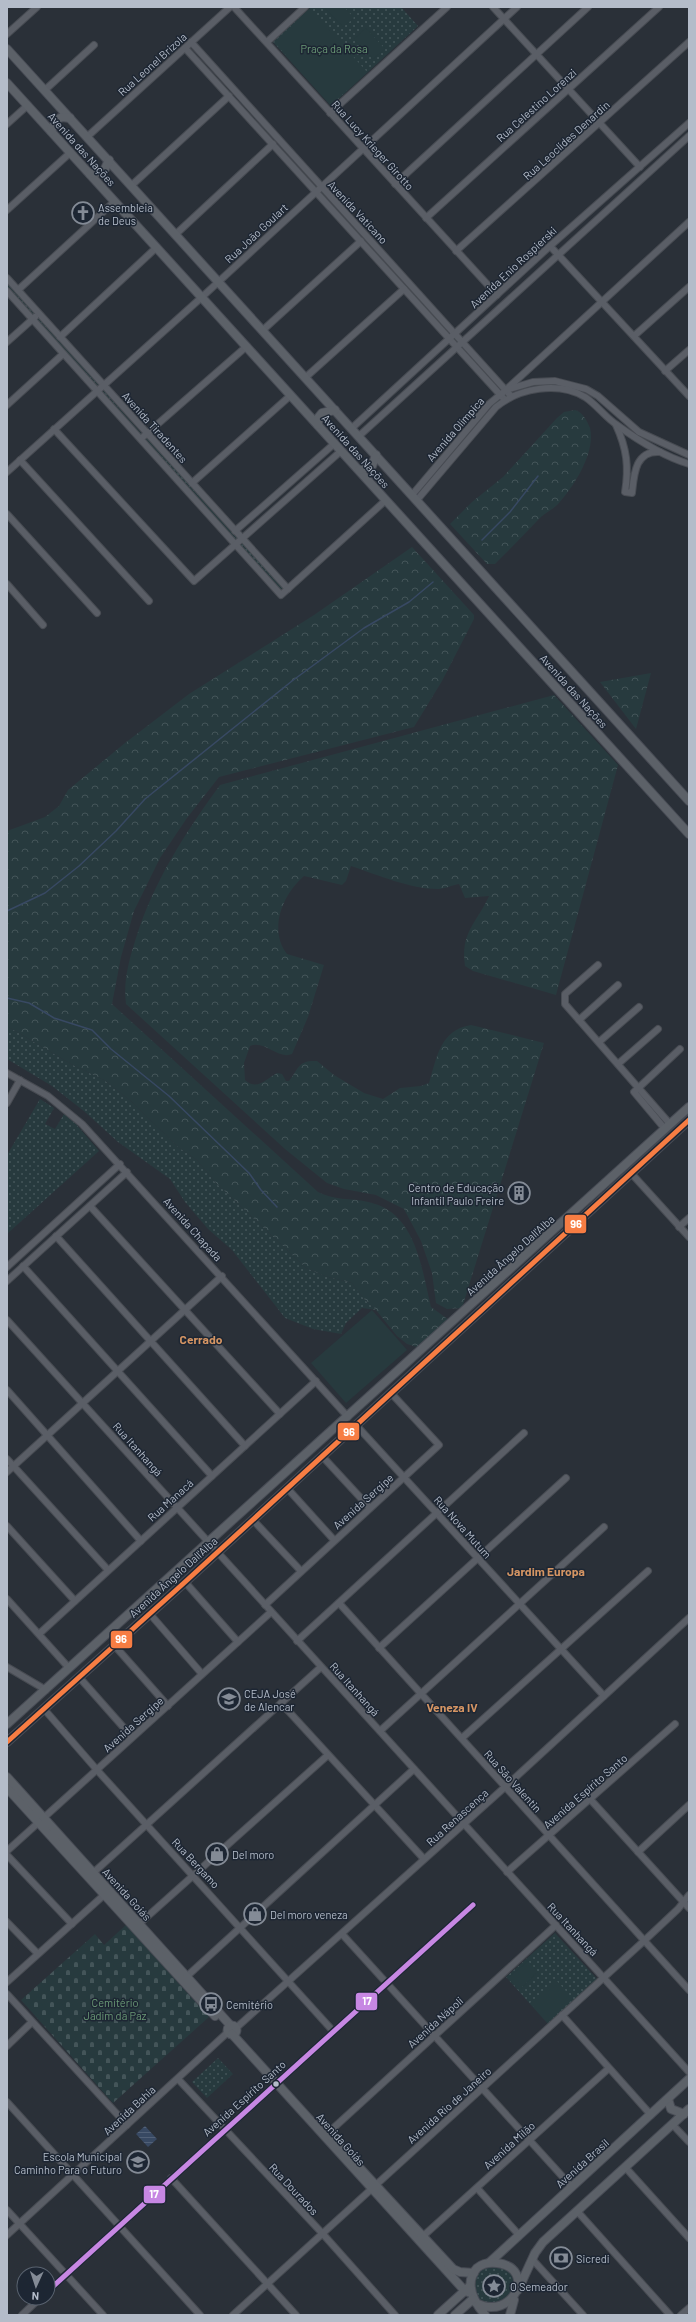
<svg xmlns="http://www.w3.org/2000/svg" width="696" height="2322" font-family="Barlow,sans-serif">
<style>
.grass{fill:url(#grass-dots)}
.forest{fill:url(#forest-crowns)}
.cemetery{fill:url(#cemetery-stones)}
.pitch{fill:#273a3e}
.water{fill:url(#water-rules)}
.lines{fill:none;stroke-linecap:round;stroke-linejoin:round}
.stream{stroke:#384963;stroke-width:1.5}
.minor-casing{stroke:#484c53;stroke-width:8}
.major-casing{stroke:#484c55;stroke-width:10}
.minor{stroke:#5a5e66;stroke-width:6}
.major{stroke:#5c6168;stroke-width:8}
.bus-1-casing{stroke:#1d2633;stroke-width:8}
.bus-2-casing{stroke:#1d2633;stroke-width:8}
.bus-1{stroke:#f77d43;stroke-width:5}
.bus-2{stroke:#c787e3;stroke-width:5}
.bus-dot{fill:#b4bcc9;stroke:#1d2633;stroke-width:1.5}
.labels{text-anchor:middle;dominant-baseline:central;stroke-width:3;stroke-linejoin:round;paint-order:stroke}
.park-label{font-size:11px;fill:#6b9a76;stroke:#1d2633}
.street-label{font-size:11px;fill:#b4bcc9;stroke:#1d2633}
.poi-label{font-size:11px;fill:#b4bcc9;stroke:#1d2633;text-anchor:start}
.neighbourhood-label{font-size:12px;font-weight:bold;fill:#d59563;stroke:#1d2633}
.line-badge{stroke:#1d2633;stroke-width:1.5}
.badge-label{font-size:11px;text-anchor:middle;font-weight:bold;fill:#fff}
</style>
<defs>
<pattern id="grass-dots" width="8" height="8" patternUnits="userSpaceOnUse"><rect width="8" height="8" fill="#273a3e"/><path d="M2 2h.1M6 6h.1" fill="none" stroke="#445559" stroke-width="1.8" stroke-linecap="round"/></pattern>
<pattern id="forest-crowns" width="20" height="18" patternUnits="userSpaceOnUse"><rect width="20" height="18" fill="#273a3e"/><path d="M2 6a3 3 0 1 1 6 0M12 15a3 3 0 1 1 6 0" fill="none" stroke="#445559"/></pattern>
<pattern id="cemetery-stones" width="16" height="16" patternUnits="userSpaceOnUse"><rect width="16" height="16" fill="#273a3e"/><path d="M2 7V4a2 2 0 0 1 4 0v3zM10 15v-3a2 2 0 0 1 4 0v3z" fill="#445559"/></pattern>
<pattern id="water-rules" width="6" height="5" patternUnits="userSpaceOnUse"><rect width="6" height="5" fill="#384963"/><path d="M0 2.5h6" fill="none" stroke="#526178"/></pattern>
</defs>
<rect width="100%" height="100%" fill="#2a3038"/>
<g class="grass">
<polygon points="311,7 401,7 418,26 331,106 273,42"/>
<polygon points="7,283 35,314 32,317 7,290"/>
<polygon points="38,317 99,385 96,388 35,320"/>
<polygon points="104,391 142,434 139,436 101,393"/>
<polygon points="147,438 240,539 237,542 144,441"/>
<polygon points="243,542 284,588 281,590 240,544"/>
<polygon points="7,1026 71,1064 104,1080 131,1101 178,1147 197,1160 215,1182 306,1268 325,1276 352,1283 364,1299 376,1310 362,1308 346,1323 341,1334 313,1329 285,1318 232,1250 208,1229 185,1202 170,1179 118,1142 85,1112 52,1086 7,1059"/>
<polygon points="40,1099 54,1108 45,1124 55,1129 64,1114 75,1123 99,1151 7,1234 7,1155"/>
<polygon points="555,1933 597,1979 548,2024 506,1977"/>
<polygon points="218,2058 233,2074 207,2098 192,2082"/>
<circle cx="494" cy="2285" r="20"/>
</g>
<g class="forest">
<path d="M575,410C583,412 587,421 590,428C596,452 574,486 559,503C553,510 544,513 538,520C524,535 509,550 495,564H487L450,524L472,502L503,477L557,418L564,412Z"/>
<path d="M412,547L474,615V619L442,681L414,727L219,777L187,818L160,858L134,911L121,957L112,1004L318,1192C339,1202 352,1197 372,1203C416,1214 422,1270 431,1307L449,1320L417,1347L407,1344L397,1336L376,1310L364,1299L352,1283L325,1276L306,1268L215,1182L197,1160L178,1147L131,1101L104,1080L71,1064L7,1026V831L45,817L59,806L68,790L125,743L189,694L314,615Z"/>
<polygon points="651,673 636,729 600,682"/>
<path d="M554,695L618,765L556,995L473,971L465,966C460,932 477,923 489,896L465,898L459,884C452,885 445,889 438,889C410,889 378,875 351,866L346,881L342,885L304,876C283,894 268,929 287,954L324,965L308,1017L292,1054C278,1060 265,1040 250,1046L244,1063L245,1080C257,1091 266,1079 277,1073L282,1074L286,1081H289C299,1068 298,1060 317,1061L334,1075L364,1093L383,1099L400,1088L421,1086L429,1083C437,1057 440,1030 471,1025L544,1043L462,1308L447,1309L436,1303L432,1273L421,1241L404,1209L376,1195L344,1189L327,1183L285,1149L126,1004C123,981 129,960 136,938C154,881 185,833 220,785Z"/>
</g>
<polygon class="cemetery" points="126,1925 209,2017 113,2103 21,2000 95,1934 104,1945"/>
<g class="pitch">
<polygon points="324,7 344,7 354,18 343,27"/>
<polygon points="310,9 367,72 331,105 274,42"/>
<polygon points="366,28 385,49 373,59 354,39"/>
<polygon points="372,1310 407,1350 346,1403 311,1363"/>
<polygon points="528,1961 538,1972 519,1990 508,1978"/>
<polygon points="556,1980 573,1999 547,2022 530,2003"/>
</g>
<polygon class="water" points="145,2126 157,2139 148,2147 136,2134"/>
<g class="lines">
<g class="stream">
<polyline points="482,540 510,512 538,476"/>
<polyline points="7,911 45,893 79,866 116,831 145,799 292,681 364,628 409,602 433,582"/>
<polyline points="7,998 29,1003 54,1018 92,1030 111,1049 169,1096 249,1173 261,1190 277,1207"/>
</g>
<g class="minor-casing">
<g id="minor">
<polyline points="234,7 497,295"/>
<polyline points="493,7 640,167"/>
<polyline points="7,34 37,7"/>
<polyline points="191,42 511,396"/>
<polyline points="267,42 305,7"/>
<polyline points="185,48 505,400"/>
<polyline points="45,90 94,45"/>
<polyline points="330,113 447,7"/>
<polyline points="7,124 28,105"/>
<polyline points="88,136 230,7"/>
<polyline points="395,184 588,7"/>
<polyline points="132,185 229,96"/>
<polyline points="7,210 71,152"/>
<polyline points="426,218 659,7"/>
<polyline points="176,234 273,144"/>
<polyline points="550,246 689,396"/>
<polyline points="456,251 689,42"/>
<polyline points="7,278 288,589"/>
<polyline points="18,290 115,201"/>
<polyline points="7,291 281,595 386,500"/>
<polyline points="263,330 361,241"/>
<polyline points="634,336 689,287"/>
<polyline points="60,337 157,247"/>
<polyline points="7,342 35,317"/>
<polyline points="665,371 689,350"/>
<polyline points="306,377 404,289"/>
<polyline points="509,387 689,222"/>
<polyline points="7,405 63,354"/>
<path d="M616,425C627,449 629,467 625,492L632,493C634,475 635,450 660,452"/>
<polyline points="352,428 550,246 689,123"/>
<polyline points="54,429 194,581 341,451"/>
<polyline points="144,436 247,346"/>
<polyline points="359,436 689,136"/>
<polyline points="20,460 149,601"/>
<polyline points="7,472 202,297 517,7"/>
<polyline points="192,483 291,395"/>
<polyline points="412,495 489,404 506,390 533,382 555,381 586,389 598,396 639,432 689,455"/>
<path d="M417,500L496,407C519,388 558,381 585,397C597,405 605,417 617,425C639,441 663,456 689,464"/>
<polyline points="7,514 97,613"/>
<polyline points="235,531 335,443"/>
<polyline points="7,584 43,625"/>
<polyline points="598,965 565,994 565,1004 670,1124"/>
<polyline points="579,1020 618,985"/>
<polyline points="599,1042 639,1007"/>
<polyline points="618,1064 658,1029"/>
<polyline points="7,1073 48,1096 82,1124 348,1417"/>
<polyline points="7,1103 20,1080"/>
<polyline points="665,1129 634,1092 680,1049"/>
<polyline points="631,1173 689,1237"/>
<polyline points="90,1206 280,1414"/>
<polyline points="679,1227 689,1218"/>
<polyline points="56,1236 245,1446"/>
<polyline points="23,1266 212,1476"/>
<polyline points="7,1267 120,1164"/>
<polyline points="7,1281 127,1172"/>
<polyline points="7,1320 689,2072"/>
<polyline points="7,1390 141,1541"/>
<polyline points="356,1425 604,1696"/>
<polyline points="322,1456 370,1508"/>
<polyline points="7,1459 108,1570"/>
<polyline points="7,1472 222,1276"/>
<polyline points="287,1488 334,1540"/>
<polyline points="253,1520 301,1571"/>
<polyline points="7,1526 75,1601"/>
<polyline points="185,1582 238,1642"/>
<polyline points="7,1599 69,1668"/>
<polyline points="339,1603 689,1990"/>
<polyline points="265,1605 439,1445 391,1393"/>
<polyline points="150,1614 202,1674"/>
<polyline points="39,1634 316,1381"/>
<polyline points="297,1641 524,1433"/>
<polyline points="114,1645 168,1706"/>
<polyline points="379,1648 566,1478"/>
<polyline points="7,1667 46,1690"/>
<polyline points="79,1677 132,1737"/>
<polyline points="281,1703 424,1859"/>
<polyline points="44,1709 97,1770 333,2031"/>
<polyline points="380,1731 604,1527"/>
<polyline points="462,1738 648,1571"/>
<polyline points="590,1799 689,1908"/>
<polyline points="7,1851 271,1612"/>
<polyline points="638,1852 689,1805"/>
<polyline points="7,1855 72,1924"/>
<polyline points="507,1872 675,1724"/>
<polyline points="93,1873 321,1667"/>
<polyline points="7,1922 38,1954"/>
<polyline points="139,1924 328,1755"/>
<polyline points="342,1934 572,2187"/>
<polyline points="185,1978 414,1769"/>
<polyline points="7,1982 104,1895"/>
<polyline points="7,1994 127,2125"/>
<polyline points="562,2015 651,2115"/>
<polyline points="236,2028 505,1787 689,1618"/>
<polyline points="7,2046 32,2022"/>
<polyline points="178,2079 322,2233 395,2315"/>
<polyline points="7,2102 200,2315"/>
<polyline points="672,2124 689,2142"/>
<polyline points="328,2133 556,1925"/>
<polyline points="625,2167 689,2238"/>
<polyline points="171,2178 296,2315"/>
<polyline points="477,2188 519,2235"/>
<polyline points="7,2210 103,2315"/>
<polyline points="577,2211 670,2315"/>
<polyline points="7,2235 228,2032"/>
<polyline points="421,2238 608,2069"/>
<polyline points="532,2259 583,2315"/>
<polyline points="48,2291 473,1905"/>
<polyline points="22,2315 40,2298"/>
<polyline points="233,2315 645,1940 678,1909 689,1895"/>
<polyline points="681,2315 689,2308"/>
</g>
</g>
<g class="major-casing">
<g id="major">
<polyline points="7,49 689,801"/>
<polyline points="7,83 689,834"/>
<polyline points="51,131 56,120 62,117 70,118"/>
<polyline points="90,174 104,171 109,160"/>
<polyline points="318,425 318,418 322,413 335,410"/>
<polyline points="359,470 372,466 376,455"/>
<polyline points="7,1724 689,1107"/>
<polyline points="7,1742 185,1582 689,1120"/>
<polyline points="7,1777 231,2026"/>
<polyline points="7,1788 215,2016"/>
<circle cx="232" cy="2030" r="4.5"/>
<polyline points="232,2034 465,2291 471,2293"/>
<polyline points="668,2099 671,2109 684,2114"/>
<polyline points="331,2137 453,2269 460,2272 474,2273"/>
<polyline points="490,2262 689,2079"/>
<polyline points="518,2290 535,2253 543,2242 689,2109"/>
<path d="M476,2303C513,2322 538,2268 497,2263C490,2262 483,2263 477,2268C463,2284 474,2302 485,2315"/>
<polyline points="438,2315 469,2287"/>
<polyline points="455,2315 473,2299"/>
<polyline points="510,2315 514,2300"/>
</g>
</g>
<use href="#minor" class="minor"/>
<use href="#major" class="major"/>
<g class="bus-1-casing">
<polyline id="bus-1" points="7,1742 185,1582 689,1120"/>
</g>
<g class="bus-2-casing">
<polyline id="bus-2" points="48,2291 473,1905"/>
</g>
<use href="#bus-1" class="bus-1"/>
<use href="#bus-2" class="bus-2"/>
</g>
<defs>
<g id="church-ring" transform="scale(1.15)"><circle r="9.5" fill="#1d2633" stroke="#848b96" stroke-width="1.5"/><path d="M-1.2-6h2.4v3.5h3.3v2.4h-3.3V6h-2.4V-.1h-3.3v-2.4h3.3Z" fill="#848b96"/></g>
<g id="building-ring" transform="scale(1.15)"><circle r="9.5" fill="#1d2633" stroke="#848b96" stroke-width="1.5"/><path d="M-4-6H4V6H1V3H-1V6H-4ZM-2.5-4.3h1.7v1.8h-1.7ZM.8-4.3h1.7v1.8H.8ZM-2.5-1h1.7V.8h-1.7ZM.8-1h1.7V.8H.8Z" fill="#848b96"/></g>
<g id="school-ring" transform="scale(1.15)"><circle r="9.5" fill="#1d2633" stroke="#848b96" stroke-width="1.5"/><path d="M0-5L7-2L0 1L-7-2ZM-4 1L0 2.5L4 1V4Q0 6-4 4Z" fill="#848b96"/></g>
<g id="shop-ring" transform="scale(1.15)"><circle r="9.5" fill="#1d2633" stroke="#848b96" stroke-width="1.5"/><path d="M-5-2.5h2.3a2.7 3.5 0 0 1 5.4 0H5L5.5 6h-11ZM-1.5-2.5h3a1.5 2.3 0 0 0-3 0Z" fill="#848b96"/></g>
<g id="bus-ring" transform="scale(1.15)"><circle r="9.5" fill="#1d2633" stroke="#848b96" stroke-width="1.5"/><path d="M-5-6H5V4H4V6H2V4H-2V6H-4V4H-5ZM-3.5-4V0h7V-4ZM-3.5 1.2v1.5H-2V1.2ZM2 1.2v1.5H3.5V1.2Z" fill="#848b96"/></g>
<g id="bank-ring" transform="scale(1.15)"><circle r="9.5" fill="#1d2633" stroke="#848b96" stroke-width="1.5"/><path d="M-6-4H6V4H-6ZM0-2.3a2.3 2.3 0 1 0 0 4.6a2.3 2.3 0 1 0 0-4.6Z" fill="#848b96"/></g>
<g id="sight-ring" transform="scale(1.15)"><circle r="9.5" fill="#1d2633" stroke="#848b96" stroke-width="1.5"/><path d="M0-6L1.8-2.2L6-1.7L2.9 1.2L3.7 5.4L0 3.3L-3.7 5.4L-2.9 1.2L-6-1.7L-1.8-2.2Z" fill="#848b96"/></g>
</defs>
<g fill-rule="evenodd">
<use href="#church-ring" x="83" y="213"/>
<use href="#building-ring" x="519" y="1193"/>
<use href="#school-ring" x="229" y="1699"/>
<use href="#shop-ring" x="217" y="1854"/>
<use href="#shop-ring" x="255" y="1914"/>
<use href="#bus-ring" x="211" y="2004"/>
<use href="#school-ring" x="138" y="2162"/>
<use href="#bank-ring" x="561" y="2258"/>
<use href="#sight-ring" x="494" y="2286"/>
</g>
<circle class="bus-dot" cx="276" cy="2084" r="3.5"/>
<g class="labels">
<g class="park-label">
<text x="334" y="48">Praça da Rosa</text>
<text x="115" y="2002">Cemitério<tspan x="115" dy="13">Jadim da Paz</tspan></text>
</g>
<g class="street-label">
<text transform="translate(152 64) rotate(-42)">Rua Leonel Brizola</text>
<text transform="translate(536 105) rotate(-42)">Rua Celestino Lorenzi</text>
<text transform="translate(566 140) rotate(-42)">Rua Leoclides Denardin</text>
<text transform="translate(373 145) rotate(48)">Rua Lucy Krieger Girotto</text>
<text transform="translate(82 149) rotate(48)">Avenida das Nações</text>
<text transform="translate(358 212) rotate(47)">Avenida Vaticano</text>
<text transform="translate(256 233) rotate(-43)">Rua João Goulart</text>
<text transform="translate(513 267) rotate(-43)">Avenida Enio Rospierski</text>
<text transform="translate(155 427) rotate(48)">Avenida Tiradentes</text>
<text transform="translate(455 429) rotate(-49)">Avenida Olímpica</text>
<text transform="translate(356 451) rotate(48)">Avenida das Nações</text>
<text transform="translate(574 691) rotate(48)">Avenida das Nações</text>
<text transform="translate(193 1229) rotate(48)">Avenida Chapada</text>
<text transform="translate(510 1255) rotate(-42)">Avenida Ângelo Dall'Alba</text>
<text transform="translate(138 1449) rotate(48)">Rua Itanhangá</text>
<text transform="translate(170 1500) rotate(-42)">Rua Manacá</text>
<text transform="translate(363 1501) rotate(-42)">Avenida Sergipe</text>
<text transform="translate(463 1527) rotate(48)">Rua Nova Mutum</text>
<text transform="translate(173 1577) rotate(-42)">Avenida Ângelo Dall'Alba</text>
<text transform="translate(355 1689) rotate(48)">Rua Itanhangá</text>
<text transform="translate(133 1724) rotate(-42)">Avenida Sergipe</text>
<text transform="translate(513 1781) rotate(48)">Rua São Valentin</text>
<text transform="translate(585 1791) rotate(-41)">Avenida Espírito Santo</text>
<text transform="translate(457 1817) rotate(-42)">Rua Renascença</text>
<text transform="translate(196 1863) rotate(47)">Rua Bergamo</text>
<text transform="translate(127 1894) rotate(48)">Avenida Goiás</text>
<text transform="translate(573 1929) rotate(47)">Rua Itanhangá</text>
<text transform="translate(435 2022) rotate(-42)">Avenida Nápoli</text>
<text transform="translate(244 2098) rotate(-42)">Avenida Espírito Santo</text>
<text transform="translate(449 2105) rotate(-42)">Avenida Rio de Janeiro</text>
<text transform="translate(129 2110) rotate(-43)">Avenida Bahia</text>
<text transform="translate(341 2139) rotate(48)">Avenida Goiás</text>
<text transform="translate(509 2145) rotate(-42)">Avenida Milão</text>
<text transform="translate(582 2163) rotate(-42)">Avenida Brasil</text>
<text transform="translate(294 2189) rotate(47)">Rua Dourados</text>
</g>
<g class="poi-label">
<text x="98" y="207">Assembleia<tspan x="98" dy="13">de Deus</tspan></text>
<text x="504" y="1187" text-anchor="end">Centro de Educação<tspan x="504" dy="13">Infantil Paulo Freire</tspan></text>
<text x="244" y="1693">CEJA José<tspan x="244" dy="13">de Alencar</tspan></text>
<text x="232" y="1854">Del moro</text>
<text x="270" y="1914">Del moro veneza</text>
<text x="226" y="2004">Cemitério</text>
<text x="122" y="2156" text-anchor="end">Escola Municipal<tspan x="122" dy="13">Caminho Para o Futuro</tspan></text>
<text x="576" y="2258">Sicredi</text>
<text x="510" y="2286">O Semeador</text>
</g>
<g class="neighbourhood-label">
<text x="201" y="1339">Cerrado</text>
<text x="546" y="1571">Jardim Europa</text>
<text x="452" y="1707">Veneza IV</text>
</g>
</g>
<g class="line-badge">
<rect x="564" y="1214" width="23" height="20" rx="4" fill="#f77d43"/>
<rect x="337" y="1422" width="23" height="19" rx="4" fill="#f77d43"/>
<rect x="110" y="1630" width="23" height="19" rx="4" fill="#f77d43"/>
<rect x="355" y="1992" width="23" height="19" rx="4" fill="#c787e3"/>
<rect x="143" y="2185" width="23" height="19" rx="4" fill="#c787e3"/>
</g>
<g class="badge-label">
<text x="576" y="1228">96</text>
<text x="349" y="1436">96</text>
<text x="121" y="1643">96</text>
<text x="367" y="2005">17</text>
<text x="154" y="2198">17</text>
</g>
<rect width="696" height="2322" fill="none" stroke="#b4bcc9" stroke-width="16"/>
<g transform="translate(36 2286) rotate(183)"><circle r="19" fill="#1d2633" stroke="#59626f"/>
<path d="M0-3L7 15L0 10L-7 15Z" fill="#848b96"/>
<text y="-6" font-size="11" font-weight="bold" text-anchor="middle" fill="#b4bcc9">N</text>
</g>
</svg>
